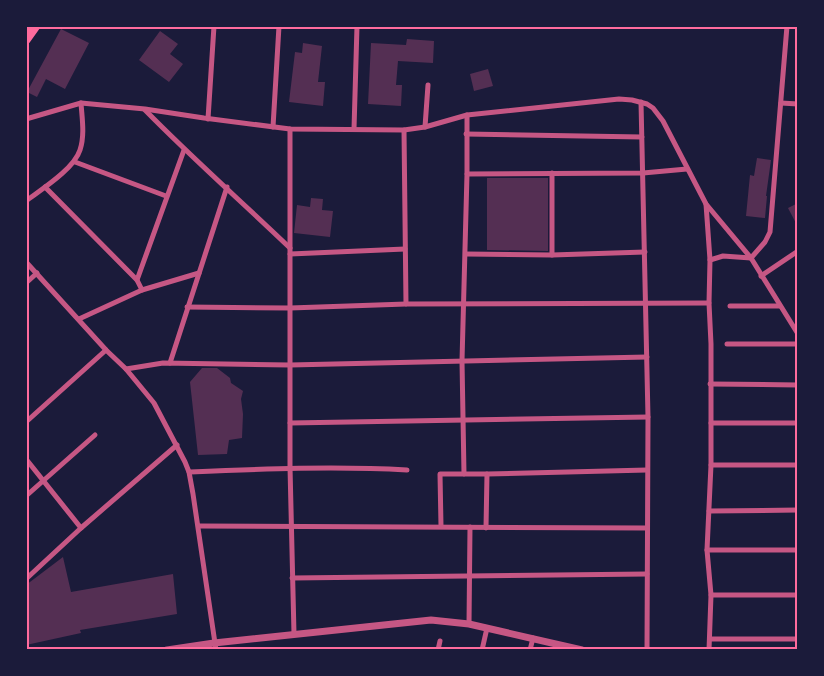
<svg xmlns="http://www.w3.org/2000/svg" width="824" height="676" font-family="'Asap Condensed',sans-serif">
<style>
.building{fill:#542f53}
.lines{fill:none;stroke-linecap:round;stroke-linejoin:round}
.minor{stroke:#c65784;stroke-width:5}
.tertiary{stroke:#c65784;stroke-width:7}
.primary{stroke:#ff6b9d;stroke-width:9}
.neatline{fill:none;stroke:#ff6b9d;stroke-width:2}
</style>
<rect width="100%" height="100%" fill="#1b1b3a"/>
<g class="building">
<polygon points="61,29 89,43 65,89 46,79 37,97 27,92"/>
<polygon points="160,31 178,44 170,54 183,64 169,82 139,60"/>
<polygon points="407,39 434,41 433,63 398,61 396,85 402,85 401,106 368,104 371,43 406,45"/>
<polygon points="303,43 322,46 318,82 325,82 323,106 289,102 295,52 302,53"/>
<polygon points="488,69 493,86 474,91 470,74"/>
<polygon points="757,158 771,160 766,196 767,196 765,218 746,216 750,175 754,176"/>
<polygon points="487,178 548,178 548,251 487,250"/>
<polygon points="311,198 323,199 322,210 333,211 330,237 294,233 297,205 310,207"/>
<polygon points="798,203 798,227 788,208"/>
<polygon points="202,368 217,368 230,378 231,383 243,391 241,399 243,414 242,438 229,440 227,454 198,455 190,382"/>
<polygon points="63,557 71,592 173,574 177,614 80,630 81,633 26,645 26,585"/>
</g>
<g class="lines">
<g class="minor">
<polyline points="641,102 648,417 647,650"/>
<polyline points="781,103 798,104"/>
<path d="M145,110C192,158 242,202 290,248"/>
<polyline points="26,119 81,103 145,109 204,118 290,129 404,130 425,127 467,115 619,99 632,100 647,104 653,108 663,121 706,204 751,258 798,334"/>
<polyline points="208,119 214,26"/>
<polyline points="273,127 279,26"/>
<polyline points="425,127 428,85"/>
<polyline points="290,129 290,467 294,634"/>
<polyline points="354,129 357,26"/>
<polyline points="404,130 406,304"/>
<polyline points="466,134 642,137"/>
<polyline points="75,162 166,196"/>
<polyline points="552,173 552,255"/>
<polyline points="467,174 643,173 687,169"/>
<polyline points="45,187 137,280"/>
<path d="M26,201C42,189 74,169 80,150C85,135 82,118 81,103"/>
<polyline points="706,204 710,260 709,303 711,344 711,465 707,550 711,595 709,650"/>
<polyline points="290,254 405,249"/>
<polyline points="466,254 552,255 645,252"/>
<polyline points="710,260 723,256 751,258 765,242 770,232 787,26"/>
<polyline points="26,262 106,350 126,369 154,403 185,462 189,472 193,494 216,650"/>
<polyline points="761,276 798,251"/>
<polyline points="26,283 37,273"/>
<polyline points="142,290 137,280 184,150"/>
<polyline points="730,306 779,306"/>
<polyline points="187,307 290,308 406,304 709,303"/>
<polyline points="79,319 142,290 199,273"/>
<polyline points="727,344 798,344"/>
<polyline points="170,363 227,187"/>
<polyline points="126,369 163,363 290,365 647,357"/>
<polyline points="710,384 798,385"/>
<polyline points="26,422 106,350"/>
<polyline points="290,423 648,417"/>
<polyline points="711,423 798,423"/>
<polyline points="26,459 81,528"/>
<polyline points="711,465 798,465"/>
<path d="M189,472C262,469 334,466 407,470"/>
<polyline points="464,474 462,361 467,174 467,115"/>
<polyline points="26,496 95,435"/>
<polyline points="709,511 798,510"/>
<polyline points="199,526 647,528"/>
<polyline points="441,526 440,474 487,474 647,470"/>
<polyline points="486,528 487,474"/>
<polyline points="707,550 798,550"/>
<polyline points="292,578 647,574"/>
<polyline points="26,579 81,528 177,445"/>
<polyline points="711,595 798,595"/>
<polyline points="469,624 470,527"/>
<polyline points="710,639 798,639"/>
<polyline points="438,650 440,641"/>
<polyline points="482,650 487,628"/>
<polyline points="530,650 533,638"/>
</g>
<polyline class="tertiary" points="167,650 214,643 431,620 469,624 582,650"/>
<polyline class="primary" points="26,40 36,26"/>
</g>
<rect width="824" height="676" fill="none" stroke="#1b1b3a" stroke-width="55"/>
<rect x="28" y="28" width="768" height="620" class="neatline"/>
</svg>
